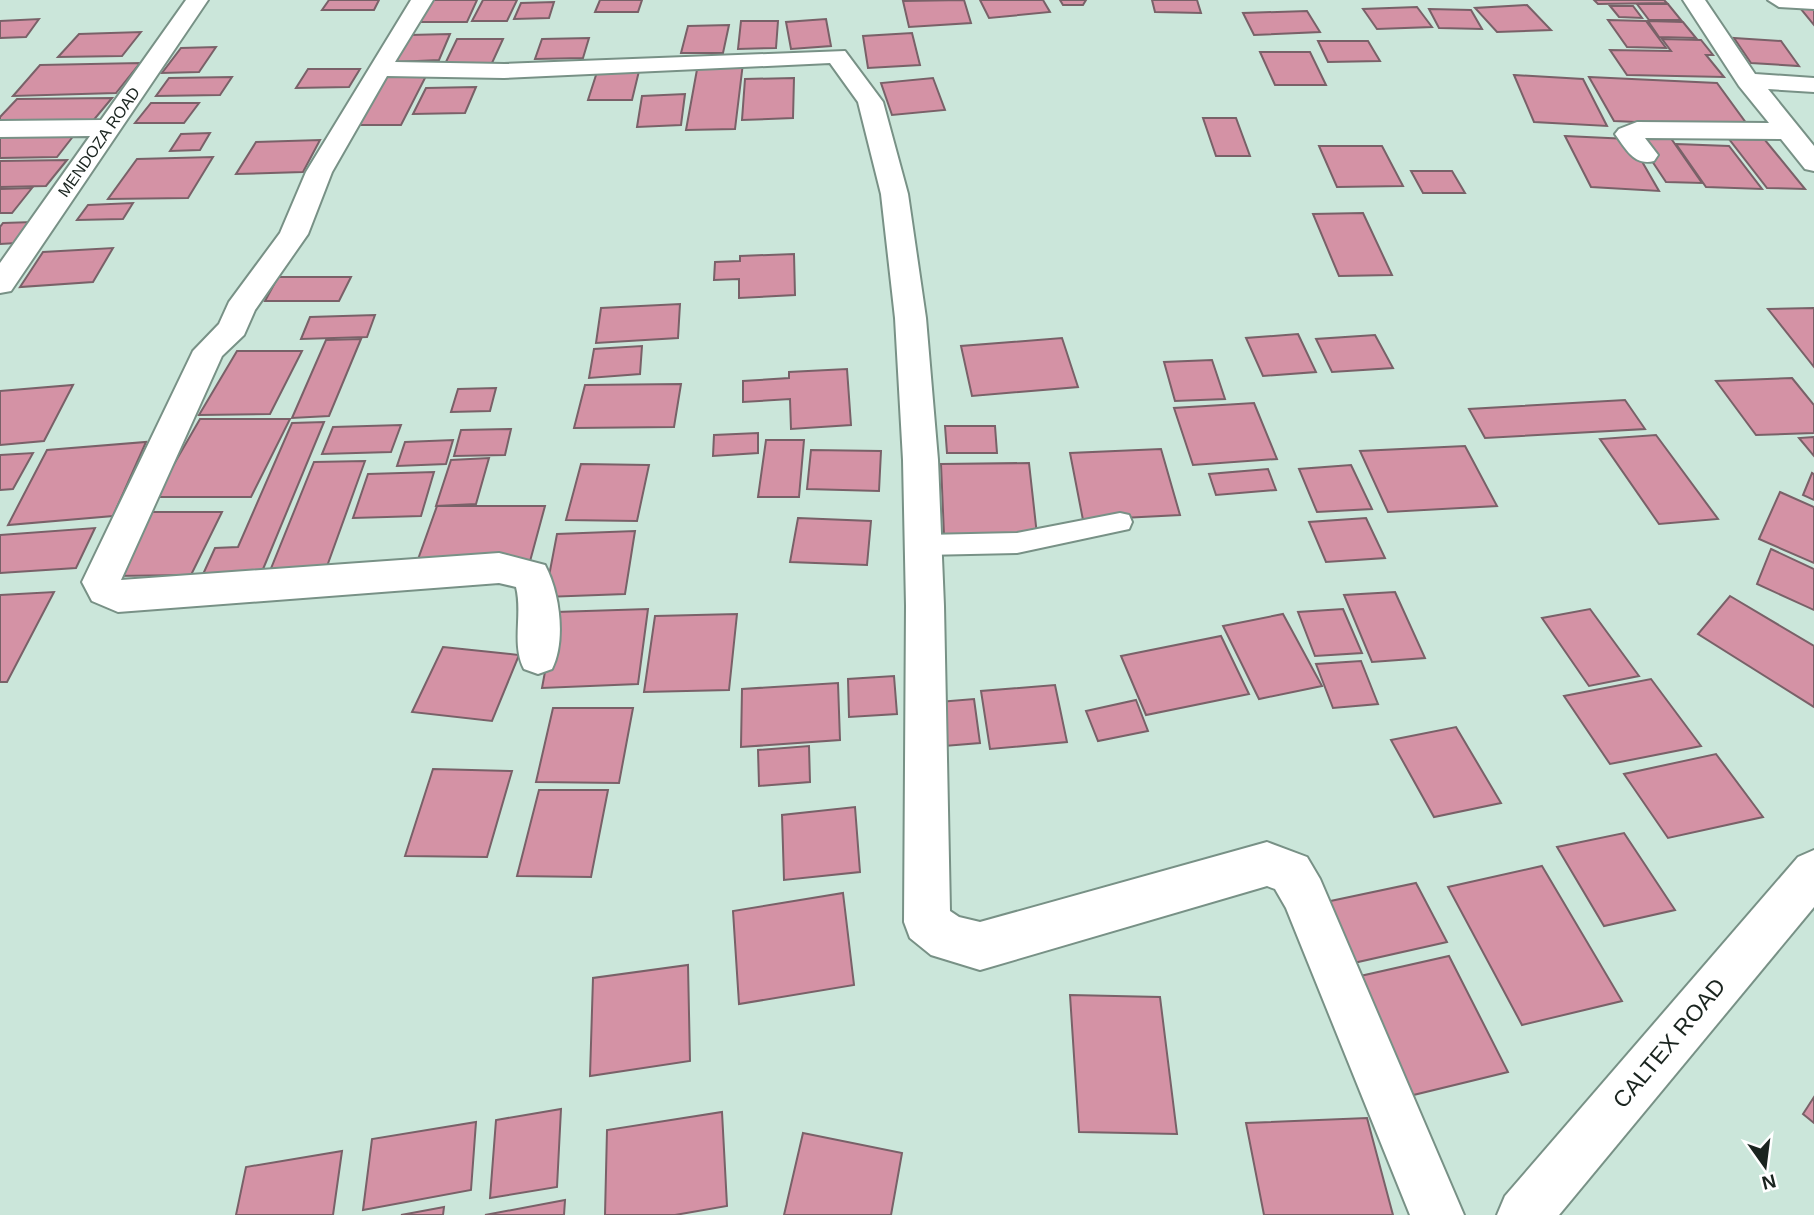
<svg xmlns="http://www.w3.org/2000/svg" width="1814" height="1215" font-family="Arial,sans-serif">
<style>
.building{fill:#d492a5;stroke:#796168;stroke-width:2}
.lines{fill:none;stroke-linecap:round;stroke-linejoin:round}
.service-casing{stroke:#789186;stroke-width:4}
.minor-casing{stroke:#789186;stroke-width:4}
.tertiary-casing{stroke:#789186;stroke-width:4}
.service{fill:#fff;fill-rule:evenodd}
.minor{fill:#fff;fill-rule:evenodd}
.tertiary{fill:#fff;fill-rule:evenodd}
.labels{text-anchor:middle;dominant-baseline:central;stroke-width:7;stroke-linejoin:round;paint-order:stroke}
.far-street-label{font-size:16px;fill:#1a241f;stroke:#fff}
.near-street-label{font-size:23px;fill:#1a241f;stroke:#fff}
</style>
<rect width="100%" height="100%" fill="#cbe6da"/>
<g class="building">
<polygon points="329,0 379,0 374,10 322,10"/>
<polygon points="430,0 477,0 467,22 418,22"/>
<polygon points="483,0 517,0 507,21 472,21"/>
<polygon points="600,0 642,0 638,12 595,12"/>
<polygon points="964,0 971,23 909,27 903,1"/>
<polygon points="980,0 1043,0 1050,12 989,18"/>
<polygon points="1060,0 1086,0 1083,5 1063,5"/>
<polygon points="1152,0 1197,0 1201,13 1155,12"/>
<polygon points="1594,0 1664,0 1667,3 1598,4"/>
<polygon points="554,2 549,18 514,19 521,3"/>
<polygon points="1796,3 1814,4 1814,25"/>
<polygon points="1637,4 1668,4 1681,20 1649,20"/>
<polygon points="1527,5 1551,30 1497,32 1475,8"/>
<polygon points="1610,6 1633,6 1642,18 1619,17"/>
<polygon points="1417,7 1432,27 1377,29 1363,9"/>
<polygon points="1429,9 1471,10 1482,29 1439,28"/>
<polygon points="1307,11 1320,32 1254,35 1243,13"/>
<polygon points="39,19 26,37 0,38 0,21"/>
<polygon points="826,19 831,46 791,49 786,22"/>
<polygon points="1608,20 1646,21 1666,48 1627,47"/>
<polygon points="741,21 778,21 776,48 738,49"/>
<polygon points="1648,21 1683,22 1696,38 1659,37"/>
<polygon points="729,25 723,53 681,53 688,26"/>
<polygon points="141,32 122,56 58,57 79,34"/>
<polygon points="912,33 920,65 868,68 863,36"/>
<polygon points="450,34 439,60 396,62 409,35"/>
<polygon points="589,38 583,58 535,59 542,39"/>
<polygon points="1734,38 1781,41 1799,66 1751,63"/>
<polygon points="457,39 503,39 492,63 445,64"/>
<polygon points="1662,39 1701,40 1713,55 1706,55 1724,77 1627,75 1610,50 1671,51"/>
<polygon points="1318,41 1368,41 1380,61 1328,62"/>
<polygon points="216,47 199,72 162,73 181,48"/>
<polygon points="1260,52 1310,52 1326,85 1275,85"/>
<polygon points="140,63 116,93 13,96 40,65"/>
<polygon points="743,63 735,129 686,130 698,64"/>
<polygon points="308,69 360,69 349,87 296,88"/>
<polygon points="639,71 632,100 588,100 597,72"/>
<polygon points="1514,75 1583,79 1607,126 1534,122"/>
<polygon points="381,76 426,76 401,125 355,125"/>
<polygon points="232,77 220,95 156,96 169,78"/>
<polygon points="1589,77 1717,83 1749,127 1614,121"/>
<polygon points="794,78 793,118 742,120 745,79"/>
<polygon points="933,78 945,110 892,115 881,83"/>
<polygon points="476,87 465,113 413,114 426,88"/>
<polygon points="685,94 681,125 637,127 642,96"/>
<polygon points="112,98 92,122 0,122 0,117 17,99"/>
<polygon points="151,103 199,103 184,123 135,123"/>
<polygon points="1203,118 1236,118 1250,156 1216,156"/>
<polygon points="78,130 57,157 0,158 0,132"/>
<polygon points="210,133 200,150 170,151 181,134"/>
<polygon points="1565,136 1629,139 1659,191 1591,187"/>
<polygon points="1636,137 1670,137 1702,183 1666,182"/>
<polygon points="1729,139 1765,140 1805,189 1767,188"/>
<polygon points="320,140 303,172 236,174 256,142"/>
<polygon points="1676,144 1729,146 1762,189 1706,187"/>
<polygon points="1319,146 1382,146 1403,186 1337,187"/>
<polygon points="213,157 188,198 108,199 137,159"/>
<polygon points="67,160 46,186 0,187 0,161"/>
<polygon points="1411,171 1452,171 1465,193 1423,193"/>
<polygon points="32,188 12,213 0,213 0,189"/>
<polygon points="133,203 123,219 77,220 88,205"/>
<polygon points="1363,213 1392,275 1339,276 1313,214"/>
<polygon points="33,222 17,243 0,244 0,227 3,223"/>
<polygon points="113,248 93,282 20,287 43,252"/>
<polygon points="794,254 795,295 739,298 739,279 714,280 715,262 740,261 740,256"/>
<polygon points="278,277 351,277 339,301 265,301"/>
<polygon points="680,304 678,338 596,343 601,308"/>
<polygon points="1814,308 1814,367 1768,309"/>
<polygon points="375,315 367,337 301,339 310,317"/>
<polygon points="1298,334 1316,372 1263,376 1246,338"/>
<polygon points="1375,335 1393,368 1332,372 1316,339"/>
<polygon points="1062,338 1078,387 972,396 961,346"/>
<polygon points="361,339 329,416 292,418 326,340"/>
<polygon points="642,346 640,374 589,378 594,349"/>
<polygon points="237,351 302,351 270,414 199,415"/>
<polygon points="1212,360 1225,399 1175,401 1164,362"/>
<polygon points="847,369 851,425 791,429 790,399 743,402 743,381 789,378 789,372"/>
<polygon points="1792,378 1814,405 1814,433 1756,435 1716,381"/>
<polygon points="681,384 674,427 574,428 585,385"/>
<polygon points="73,385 44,441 0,445 0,391"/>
<polygon points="496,388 490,411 451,412 458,389"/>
<polygon points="1625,400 1645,429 1485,438 1469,409"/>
<polygon points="1254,403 1277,459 1193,465 1174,408"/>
<polygon points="200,419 290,419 251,497 155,497"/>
<polygon points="324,422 261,574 199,583 215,548 238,547 292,423"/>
<polygon points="401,425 391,452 322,454 333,427"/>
<polygon points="945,426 995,426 997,453 947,453"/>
<polygon points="511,429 505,455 454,456 461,430"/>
<polygon points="758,433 758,453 713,456 714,435"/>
<polygon points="1656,435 1718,519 1659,524 1600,439"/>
<polygon points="1814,437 1814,456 1799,438"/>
<polygon points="453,440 446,464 397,466 405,442"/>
<polygon points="766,440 804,440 799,497 758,497"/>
<polygon points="146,442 113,516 8,525 47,450"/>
<polygon points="1465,446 1497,506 1388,512 1360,451"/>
<polygon points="1161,449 1180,515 1083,520 1070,453"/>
<polygon points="811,450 881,451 879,491 807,489"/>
<polygon points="33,453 13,489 0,490 0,455"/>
<polygon points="489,458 476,504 436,506 451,460"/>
<polygon points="365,461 326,569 270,571 314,462"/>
<polygon points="1029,463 1037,535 944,535 941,464"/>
<polygon points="581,464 649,465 637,521 566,520"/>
<polygon points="1351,465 1372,509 1317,512 1299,469"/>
<polygon points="1268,469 1276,490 1216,495 1209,474"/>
<polygon points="434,472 421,516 353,518 368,474"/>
<polygon points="1812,473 1814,474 1814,500 1803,495"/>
<polygon points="1780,492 1814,507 1814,563 1759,539"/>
<polygon points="437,506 545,506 529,565 416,565"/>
<polygon points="148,512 222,512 191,575 113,576"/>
<polygon points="798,518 871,521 867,565 790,562"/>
<polygon points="1366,518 1385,558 1326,562 1309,522"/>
<polygon points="95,528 76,568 0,573 0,535"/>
<polygon points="635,531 625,594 545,597 557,534"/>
<polygon points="1771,549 1814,569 1814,610 1757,584"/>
<polygon points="54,592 7,682 0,682 0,595"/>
<polygon points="1395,592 1425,658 1372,662 1344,595"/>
<polygon points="1730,596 1814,646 1814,707 1698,634"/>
<polygon points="648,609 638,684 542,688 556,612"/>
<polygon points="1343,609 1362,653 1315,656 1298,612"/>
<polygon points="1590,609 1639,676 1589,686 1542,618"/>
<polygon points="737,614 729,690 644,692 655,616"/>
<polygon points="1283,614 1322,686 1259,699 1223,626"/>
<polygon points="1221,636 1249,694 1146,715 1121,656"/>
<polygon points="443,647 519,655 492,721 412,712"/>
<polygon points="1361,661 1378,704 1333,708 1316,664"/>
<polygon points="894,676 897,714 849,717 848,679"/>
<polygon points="1651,679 1701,746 1610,764 1564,696"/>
<polygon points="838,683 840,740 741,747 742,689"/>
<polygon points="1055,685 1067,742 990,749 981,691"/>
<polygon points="974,699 980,743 932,747 927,703"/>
<polygon points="1136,700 1148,731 1098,741 1086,711"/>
<polygon points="553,708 633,708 619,783 536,782"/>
<polygon points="1456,727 1501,803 1434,817 1391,740"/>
<polygon points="809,746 810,782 759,786 758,750"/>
<polygon points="1716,754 1763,817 1668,838 1624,774"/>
<polygon points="433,769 512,771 487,857 405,856"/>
<polygon points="539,790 608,790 591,877 517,876"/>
<polygon points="855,807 860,872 784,880 782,815"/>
<polygon points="1624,833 1675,910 1604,926 1557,847"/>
<polygon points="1542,866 1622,1001 1522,1025 1448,887"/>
<polygon points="1416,883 1447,942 1349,964 1321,903"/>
<polygon points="843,893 854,985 739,1004 733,911"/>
<polygon points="1449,956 1508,1072 1401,1098 1347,979"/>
<polygon points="688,965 690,1061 590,1076 593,978"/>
<polygon points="1070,995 1160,997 1177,1134 1079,1132"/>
<polygon points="1814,1097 1814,1123 1803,1114"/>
<polygon points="561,1109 557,1187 490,1198 496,1120"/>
<polygon points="722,1112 727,1206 675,1215 605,1215 607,1130"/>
<polygon points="1367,1118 1393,1215 1264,1215 1246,1123"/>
<polygon points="476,1122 471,1190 363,1210 372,1139"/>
<polygon points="803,1133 902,1153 891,1215 784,1215"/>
<polygon points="342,1151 333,1215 236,1215 246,1167"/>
<polygon points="565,1200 564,1215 485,1215"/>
<polygon points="444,1207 443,1215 401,1215"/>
</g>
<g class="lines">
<g class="service-casing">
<polygon id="service" points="1120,513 1129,515 1132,522 1129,529 1017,553 924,555 915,552 911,545 915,538 924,535 1017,533"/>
</g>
<g class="minor-casing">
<g id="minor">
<polygon points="186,0 208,0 11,291 0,293 0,263 90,136 0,137 0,121 101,120"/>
<path d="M411,0H433L395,62L504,64L845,51L883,102L908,194L926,318L938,460L944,606L950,911L959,917L980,922L1267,842L1307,857L1320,879L1464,1215H1410L1286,908L1275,889L1267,886L980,970L931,955L910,938L904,922L906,606L903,460L895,318L881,194L858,102L830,63L504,78L387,76L332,172L308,234L255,310L244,335L222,356L121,580L499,553L545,565C560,593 566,641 552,669L538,674L524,669C511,644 523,614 516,587L499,583L118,612L92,601L82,582L193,351L219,324L229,302L280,233L306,172Z"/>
<path d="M1683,0H1705L1755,74L1814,78V92L1768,89L1814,146V171L1805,169L1781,139L1645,138L1658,155L1654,161C1634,166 1626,149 1615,134L1619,129L1637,122L1769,123L1739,86Z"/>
<polygon points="1768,0 1814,0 1814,9 1779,7"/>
</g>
</g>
<g class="tertiary-casing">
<polygon id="tertiary" points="1814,850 1814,907 1559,1215 1497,1215 1505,1196 1798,857"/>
</g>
<use href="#service" class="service"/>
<use href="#minor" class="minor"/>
<use href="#tertiary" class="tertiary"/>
</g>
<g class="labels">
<g class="far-street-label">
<text transform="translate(99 142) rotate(-55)">MENDOZA ROAD</text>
</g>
<g class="near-street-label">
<text transform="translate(1669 1043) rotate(-50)">CALTEX ROAD</text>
</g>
</g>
<g transform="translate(1765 1166) rotate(166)" stroke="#ffffff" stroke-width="5" paint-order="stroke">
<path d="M0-5L12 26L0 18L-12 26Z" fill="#1a241f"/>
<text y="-10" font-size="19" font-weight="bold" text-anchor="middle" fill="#1a241f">N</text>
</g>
</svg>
